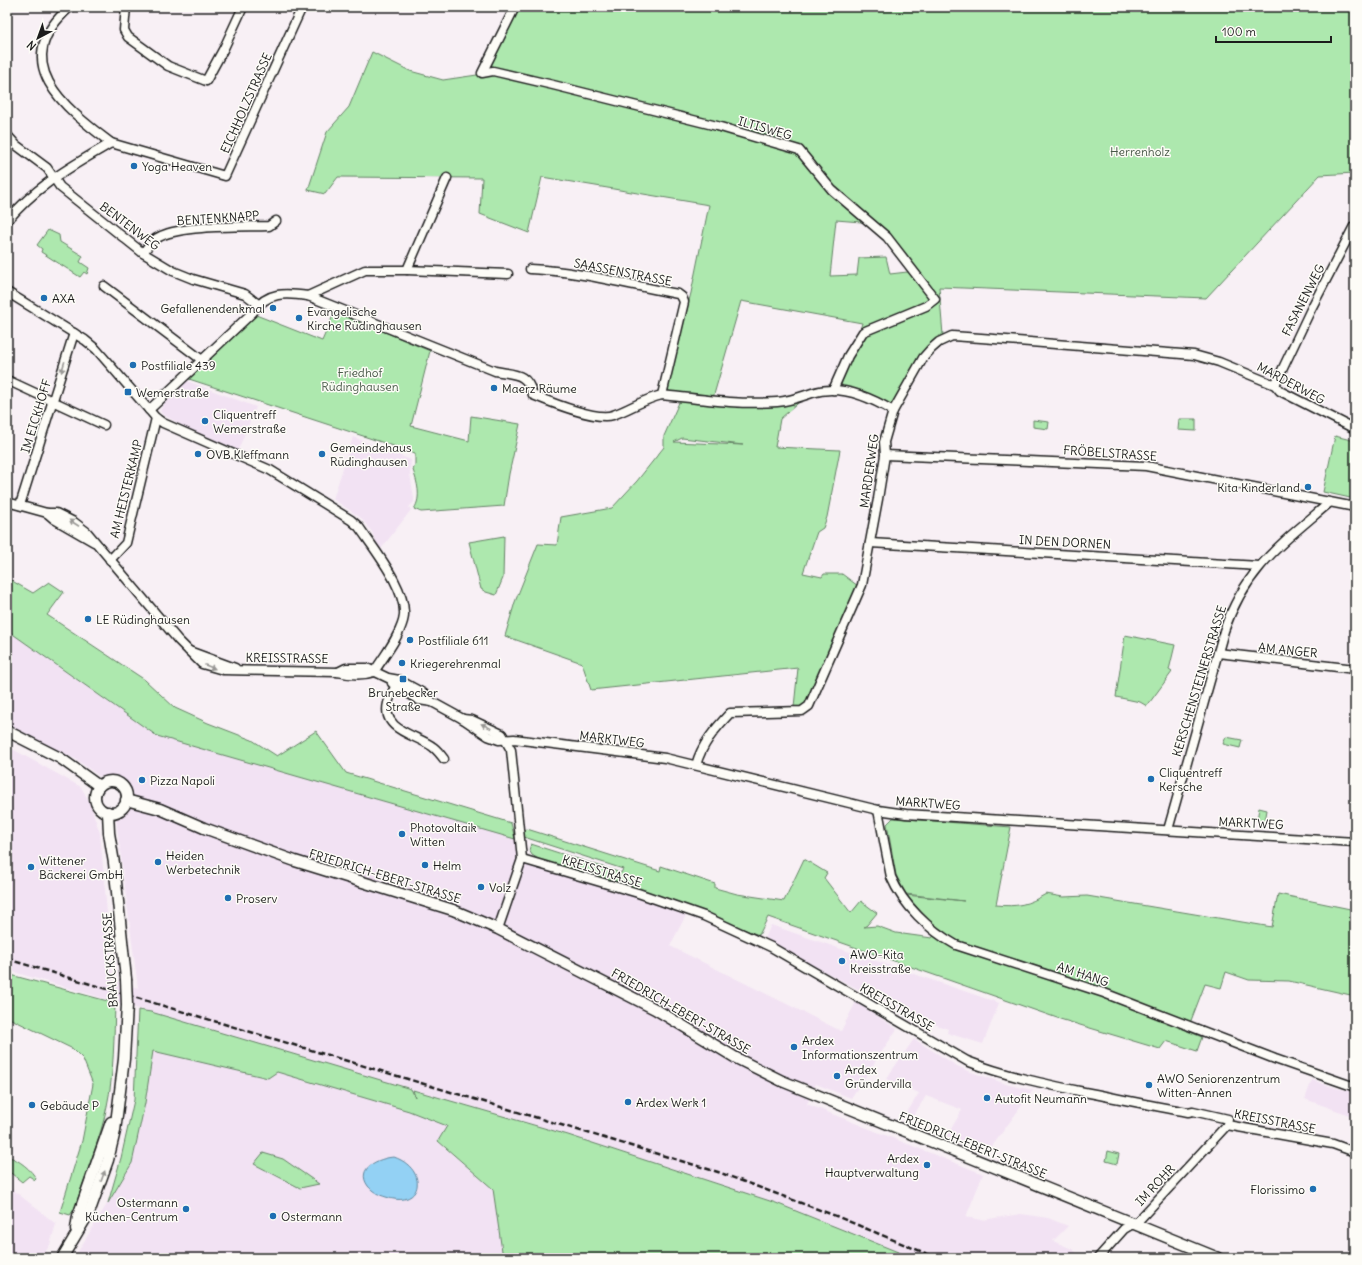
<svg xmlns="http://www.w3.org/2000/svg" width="1362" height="1265" font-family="Delius,sans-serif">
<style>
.built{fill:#f2e2f3}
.green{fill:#ade8ae;stroke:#648265;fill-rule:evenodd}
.water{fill:#93d1f4;stroke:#63899e}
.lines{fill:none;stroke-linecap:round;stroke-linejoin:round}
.minor-casing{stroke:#1c1c1c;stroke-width:11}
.tertiary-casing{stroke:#1c1c1c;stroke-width:13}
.minor{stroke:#fdfcf7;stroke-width:8}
.tertiary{stroke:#fdfcf7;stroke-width:10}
.rail{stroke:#1c1c1c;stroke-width:2.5;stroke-dasharray:6 3;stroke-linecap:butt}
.tertiary-bridge-casing{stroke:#1c1c1c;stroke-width:13;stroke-linecap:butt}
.tertiary-bridge{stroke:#fdfcf7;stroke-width:10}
.oneway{fill:#989794}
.poi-dot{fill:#1f6fb2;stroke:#fdfcf7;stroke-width:1.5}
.labels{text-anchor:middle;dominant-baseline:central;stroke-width:3;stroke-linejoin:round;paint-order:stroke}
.street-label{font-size:12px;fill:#1c1c1c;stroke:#fdfcf7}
.park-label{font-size:12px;fill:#485948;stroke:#fdfcf7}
.poi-label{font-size:12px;fill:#1c1c1c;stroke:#fdfcf7;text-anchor:start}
</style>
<rect width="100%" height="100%" fill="#f8f0f5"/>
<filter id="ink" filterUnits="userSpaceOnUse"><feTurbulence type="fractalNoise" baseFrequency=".025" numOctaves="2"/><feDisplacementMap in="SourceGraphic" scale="8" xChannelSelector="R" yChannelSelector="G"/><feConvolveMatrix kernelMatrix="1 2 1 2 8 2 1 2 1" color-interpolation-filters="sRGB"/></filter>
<g filter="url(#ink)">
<g class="built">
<polygon points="187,381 256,407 238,450 183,426 162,414 160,411 164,404"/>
<polygon points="353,437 411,460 410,474 414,498 414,502 409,507 411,510 381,549 375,540 372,532 361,518 333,499"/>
<polygon points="7,630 157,736 515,839 518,859 636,896 686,915 670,946 841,1031 856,1002 897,1029 851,1098 816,1084 807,1104 983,1174 966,1217 982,1220 1021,1214 1048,1218 1068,1226 1053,1241 1072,1249 1082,1258 913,1258 776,1203 568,1135 7,970 7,746 81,787 89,801 100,833 113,981 138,988 116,819 122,811 128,808 131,792 121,779 99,776 77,760 7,724"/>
<polygon points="771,925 999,1003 983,1044 947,1033 948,1029 895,1010 892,1005 883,1002 793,955 765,938"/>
<polygon points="914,1039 957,1066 971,1072 1009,1085 1033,1090 988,1152 947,1136 962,1110 960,1109 926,1096 910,1121 903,1119 919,1093 886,1079"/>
<polygon points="152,1050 268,1078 277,1072 409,1111 447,1126 438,1142 493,1189 505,1258 74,1258 132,1163 145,1103"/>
<polygon points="1312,1080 1336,1088 1355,1092 1355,1117 1305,1099"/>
<polygon points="7,1185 56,1224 50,1245 41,1258 7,1258"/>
</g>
<g class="green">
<path d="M512,7H1355V173L1320,175L1206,298L939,287L943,335L930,345L893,405L865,392L844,388L840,382L852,357L862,323L741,301L713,398L665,393L691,293L709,205L542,177L529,233L480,214L482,178L338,177L325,194L308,190L327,132L349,107L372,52L410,71L443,80L477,75C490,53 499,29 512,7ZM836,220L874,223L916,271L890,274L886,257L859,258L857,275L830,276Z"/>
<polygon points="48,230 59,235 60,242 83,256 80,262 89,268 87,274 84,272 80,277 41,252 42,249 37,245"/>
<path d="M335,311L430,351L411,426L469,441L471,416L520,424L509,474L504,506L421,512L414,509C422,497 417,482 413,470L415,465V453L189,379L256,315L322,341Z"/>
<path d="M805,397L780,419L775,447L840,450L827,517L823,528L817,532L803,573L822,577L824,574H842L858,586L808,702L803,708L794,707L798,668L591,690L582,663L505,636L515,602L538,544L557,545L561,517L612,508L637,481L664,447V436L681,398L734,405ZM682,438L743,445L674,442Z"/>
<polygon points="1179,419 1196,419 1196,431 1178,430"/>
<polygon points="1033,420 1049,422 1048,429 1033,427"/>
<polygon points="1335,436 1355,441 1355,499 1323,492"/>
<polygon points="504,536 503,578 496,595 486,592 481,589 469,542"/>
<polygon points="7,578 33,593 49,582 64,592 47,615 145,680 175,708 208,723 252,740 277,756 316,731 346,773 511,823 515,839 157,736 7,630"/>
<polygon points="1125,635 1175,645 1169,670 1172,672 1147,706 1140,702 1116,697"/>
<polygon points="1226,737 1242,740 1240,748 1223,744"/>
<polygon points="1259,808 1267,810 1265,822 1257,820"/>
<path d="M893,818L1011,827L996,905C1018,907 1027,905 1046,894L1063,897L1087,896L1272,927L1278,894L1355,910V996L1289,981L1249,980L1226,972L1221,988L1205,984L1187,1031L1202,1037L1197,1051L1166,1041L1160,1049L1060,1019L768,917L759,935L703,914L545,863L532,855L529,850L531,844L621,873L623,869L524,837L522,830L527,829L660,871L661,866L715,884V888L737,894L784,901L804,859L827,873L824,878L851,913L861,901L877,913L867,925L864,927L877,926L896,933L932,938L938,930L906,895L964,901L906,894L896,875L887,824Z"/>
<path d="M7,974L115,1003C114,1037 114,1073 107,1106C100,1141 85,1174 75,1208L70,1215L60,1212L82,1141L93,1084L83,1059L73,1049L7,1017Z"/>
<polygon points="138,1010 151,1012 411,1089 415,1097 413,1090 568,1135 776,1203 913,1258 503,1258 493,1189 438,1141 447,1126 409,1111 277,1072 268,1078 153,1051 145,1103 132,1163 108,1203 121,1158 134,1100"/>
<polygon points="1108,1151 1119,1154 1117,1164 1106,1161"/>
<polygon points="263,1153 283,1159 319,1184 300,1188 254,1164"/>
<path d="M9,1157C18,1159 33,1171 36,1179L35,1180L29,1176L22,1182L7,1170V1158Z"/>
</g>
<path class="water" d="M394,1157C429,1169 423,1210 386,1197C379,1195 373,1192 368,1186C355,1168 379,1158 394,1157Z"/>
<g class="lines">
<g class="minor-casing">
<g id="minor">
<path d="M70,7C7,62 63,107 111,143"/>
<polyline points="126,7 124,30 128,37 168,66 206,81 224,48 243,7"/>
<polyline points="515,7 482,73 493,71 553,85 717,126 799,150 832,190 887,237 935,299 926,306 863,332 848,356 833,390"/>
<polyline points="7,135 16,145 47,168 60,187 143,253 173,271 193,279 245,294 258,304"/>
<path d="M7,221C38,184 71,167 111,143L225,176L302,7"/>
<path d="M143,253C148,246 153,239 161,236C185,225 241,227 269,226L276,221"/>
<path d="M530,269C578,271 630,285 678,294L682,297L684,302L662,395"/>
<polyline points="407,270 508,274"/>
<polyline points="104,286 202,360"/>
<path d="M7,292L85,340L96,349L156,418L163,423L270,470L351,520L359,527C374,549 411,594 403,621C398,639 384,656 374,672"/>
<polyline points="308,296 365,270 407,270 447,178"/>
<polyline points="7,380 104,425"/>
<polyline points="1275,385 1311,309 1354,226"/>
<path d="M149,410L253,312C267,291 286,293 308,296L495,371C515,375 527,372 533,395C550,402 596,421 613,415C630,409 644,399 662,395C700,399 738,405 777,402C790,401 800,397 812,393C840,384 870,397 893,411"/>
<polyline points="885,455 1146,466 1355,507"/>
<path d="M7,502L47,513H56L74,522L87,532L178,640L202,664L223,670L338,672C350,675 362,676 374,672"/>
<polyline points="20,505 74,333"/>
<polyline points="47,513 54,519 94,542"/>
<polyline points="870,543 1259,566"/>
<polyline points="110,560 126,543 156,418"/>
<polyline points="189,651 235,668"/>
<polyline points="1218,653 1355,669"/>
<polyline points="338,672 346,668 367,668 388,678 399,680 423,693 432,702 463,719 488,736 499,740 514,739 665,758 878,810 906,814 1355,842"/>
<path d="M399,680C395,687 390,695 388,703C381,731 418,735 433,747C437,750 441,755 444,759"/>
<polyline points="392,683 419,700 432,702"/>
<polyline points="463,719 472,720 502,734 511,750 522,859 498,929"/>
<path d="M696,765C702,744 715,729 730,713L802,711L809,706L862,585L878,499L885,455L884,442L893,411L923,358L931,349L939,342L952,336L981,338L1194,355L1219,362L1275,385L1280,391L1355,429"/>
<path d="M878,810L891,877C903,905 929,930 956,945L1104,993L1275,1059L1355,1087"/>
<path d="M1168,830L1224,631C1245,569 1281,544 1329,503"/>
<path d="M522,859L638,893L704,916L771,947L967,1061C1003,1075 1041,1083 1079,1091C1116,1098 1152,1106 1188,1112L1193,1111L1228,1119L1227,1125L1333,1144L1355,1152"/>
<polyline points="1098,1258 1124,1229 1139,1220 1227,1125"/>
</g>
</g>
<g class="tertiary-casing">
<g id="tertiary">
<polyline points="7,731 60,758 99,786"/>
<circle cx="111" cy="797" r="16"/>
<polyline points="126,800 160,809 204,828 295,861 453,910 498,929 655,1009 736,1058 782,1081 1218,1258"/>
<polyline points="108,812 109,833 114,863 126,979"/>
<polyline points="76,1229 78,1216 111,1122"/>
<polyline points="62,1258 89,1213 108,1160 115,1131 124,1059 127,1005"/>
</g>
</g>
<use href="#minor" class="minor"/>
<use href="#tertiary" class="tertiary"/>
<polyline class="rail" points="7,959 718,1172 836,1216 937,1258"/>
<g class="tertiary-bridge-casing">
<polyline id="tertiary-bridge" points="126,979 127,1005"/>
</g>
<use href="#tertiary-bridge" class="tertiary-bridge"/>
</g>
<defs><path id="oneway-solid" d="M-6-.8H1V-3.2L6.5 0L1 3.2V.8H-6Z"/></defs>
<g class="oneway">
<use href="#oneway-solid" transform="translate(63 367) rotate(107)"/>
<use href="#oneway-solid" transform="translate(74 523) rotate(-147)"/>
<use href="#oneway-solid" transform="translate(210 667) rotate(21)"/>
<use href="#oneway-solid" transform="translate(486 726) rotate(-154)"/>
<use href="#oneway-solid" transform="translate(103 1176) rotate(-70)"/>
</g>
</g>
<g class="poi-dot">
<circle cx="134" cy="166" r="4"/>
<circle cx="44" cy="298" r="4"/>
<circle cx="273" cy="308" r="4"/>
<circle cx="299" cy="318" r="4"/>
<circle cx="133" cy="365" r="4"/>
<circle cx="494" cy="388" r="4"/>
<rect x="124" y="388" width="8" height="8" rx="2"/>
<circle cx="205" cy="421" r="4"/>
<circle cx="198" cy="454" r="4"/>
<circle cx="322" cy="454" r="4"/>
<circle cx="1308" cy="487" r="4"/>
<circle cx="88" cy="619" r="4"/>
<circle cx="410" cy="640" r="4"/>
<circle cx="402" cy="663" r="4"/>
<rect x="399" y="675" width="8" height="8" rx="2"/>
<circle cx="1151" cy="779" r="4"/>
<circle cx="142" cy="780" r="4"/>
<circle cx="402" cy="834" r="4"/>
<circle cx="158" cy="862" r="4"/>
<circle cx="425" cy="865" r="4"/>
<circle cx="31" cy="867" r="4"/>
<circle cx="481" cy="887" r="4"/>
<circle cx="228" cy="898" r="4"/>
<circle cx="842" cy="961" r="4"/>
<circle cx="794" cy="1047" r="4"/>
<circle cx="837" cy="1076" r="4"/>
<circle cx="1149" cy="1085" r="4"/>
<circle cx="987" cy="1098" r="4"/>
<circle cx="628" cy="1102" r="4"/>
<circle cx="32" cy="1105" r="4"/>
<circle cx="927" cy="1165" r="4"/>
<circle cx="1313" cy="1189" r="4"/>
<circle cx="186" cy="1209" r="4"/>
<circle cx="273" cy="1216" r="4"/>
</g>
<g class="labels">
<g class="street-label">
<text transform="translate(246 103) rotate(-66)">EICHHOLZSTRASSE</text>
<text transform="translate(765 128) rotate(16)">ILTISWEG</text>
<text transform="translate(218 218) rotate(-4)">BENTENKNAPP</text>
<text transform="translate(130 226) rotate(37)">BENTENWEG</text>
<text transform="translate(623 272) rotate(11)">SAASSENSTRASSE</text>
<text transform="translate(1303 300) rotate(-63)">FASANENWEG</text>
<text transform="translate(1291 383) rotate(28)">MARDERWEG</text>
<text transform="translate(36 416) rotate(-73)">IM EICKHOFF</text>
<text transform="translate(1110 453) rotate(4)">FRÖBELSTRASSE</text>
<text transform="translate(869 471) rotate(-82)">MARDERWEG</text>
<text transform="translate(126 489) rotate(-76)">AM HEISTERKAMP</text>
<text transform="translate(1065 542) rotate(3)">IN DEN DORNEN</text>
<text transform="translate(1288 650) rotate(6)">AM ANGER</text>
<text transform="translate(287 658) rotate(1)">KREISSTRASSE</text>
<text transform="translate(1199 681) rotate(-73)">KERSCHENSTEINERSTRASSE</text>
<text transform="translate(612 739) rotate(7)">MARKTWEG</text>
<text transform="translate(928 803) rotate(4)">MARKTWEG</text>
<text transform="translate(1251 823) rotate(3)">MARKTWEG</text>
<text transform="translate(602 871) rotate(17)">KREISSTRASSE</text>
<text transform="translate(385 876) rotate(17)">FRIEDRICH-EBERT-STRASSE</text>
<text transform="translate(110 960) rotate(-94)">BRAUCKSTRASSE</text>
<text transform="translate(1083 974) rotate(18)">AM HANG</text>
<text transform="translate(897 1007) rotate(30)">KREISSTRASSE</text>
<text transform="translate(681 1011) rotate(30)">FRIEDRICH-EBERT-STRASSE</text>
<text transform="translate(1275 1121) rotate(11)">KREISSTRASSE</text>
<text transform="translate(973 1145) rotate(22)">FRIEDRICH-EBERT-STRASSE</text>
<text transform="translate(1155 1185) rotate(-47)">IM ROHR</text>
</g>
<g class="park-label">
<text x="1140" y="151">Herrenholz</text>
<text x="360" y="372">Friedhof<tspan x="360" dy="14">Rüdinghausen</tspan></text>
</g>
<g class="poi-label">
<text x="142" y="166">Yoga Heaven</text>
<text x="52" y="298">AXA</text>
<text x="265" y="308" text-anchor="end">Gefallenendenkmal</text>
<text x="307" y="311">Evangelische<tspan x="307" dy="14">Kirche Rüdinghausen</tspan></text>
<text x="141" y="365">Postfiliale 439</text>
<text x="502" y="388">Maerz Räume</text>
<text x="136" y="392">Wemerstraße</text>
<text x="213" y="414">Cliquentreff<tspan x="213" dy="14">Wemerstraße</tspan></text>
<text x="330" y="447">Gemeindehaus<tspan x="330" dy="14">Rüdinghausen</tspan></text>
<text x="206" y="454">OVB Kleffmann</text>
<text x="1300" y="487" text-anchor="end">Kita Kinderland</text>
<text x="96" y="619">LE Rüdinghausen</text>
<text x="418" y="640">Postfiliale 611</text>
<text x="410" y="663">Kriegerehrenmal</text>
<text x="403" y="692" text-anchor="middle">Brunebecker<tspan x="403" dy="14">Straße</tspan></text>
<text x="1159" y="772">Cliquentreff<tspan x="1159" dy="14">Kersche</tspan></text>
<text x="150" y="780">Pizza Napoli</text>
<text x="410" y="827">Photovoltaik<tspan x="410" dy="14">Witten</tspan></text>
<text x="166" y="855">Heiden<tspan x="166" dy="14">Werbetechnik</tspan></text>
<text x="39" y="860">Wittener<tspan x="39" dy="14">Bäckerei GmbH</tspan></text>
<text x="433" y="865">Helm</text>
<text x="489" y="887">Volz</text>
<text x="236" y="898">Proserv</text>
<text x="850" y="954">AWO-Kita<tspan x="850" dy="14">Kreisstraße</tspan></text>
<text x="802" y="1040">Ardex<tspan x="802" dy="14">Informationszentrum</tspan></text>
<text x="845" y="1069">Ardex<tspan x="845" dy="14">Gründervilla</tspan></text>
<text x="1157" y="1078">AWO Seniorenzentrum<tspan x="1157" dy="14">Witten-Annen</tspan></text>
<text x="995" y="1098">Autofit Neumann</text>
<text x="636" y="1102">Ardex Werk 1</text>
<text x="40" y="1105">Gebäude P</text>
<text x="919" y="1158" text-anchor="end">Ardex<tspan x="919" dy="14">Hauptverwaltung</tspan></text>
<text x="1305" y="1189" text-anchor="end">Florissimo</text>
<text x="178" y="1202" text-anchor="end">Ostermann<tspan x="178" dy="14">Küchen-Centrum</tspan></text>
<text x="281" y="1216">Ostermann</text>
</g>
</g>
<rect width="1362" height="1265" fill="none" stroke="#fdfcf7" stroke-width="24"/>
<rect x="12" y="12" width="1338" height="1241" fill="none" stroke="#1c1c1c" stroke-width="1.5" filter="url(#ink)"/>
<g transform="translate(38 38) rotate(221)" stroke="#fdfcf7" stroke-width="3" paint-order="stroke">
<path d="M0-3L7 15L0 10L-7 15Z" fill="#1c1c1c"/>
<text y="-6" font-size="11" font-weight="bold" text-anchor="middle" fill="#1c1c1c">N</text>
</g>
<path d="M1216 36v6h115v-6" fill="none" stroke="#1c1c1c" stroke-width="2"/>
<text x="1222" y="36" font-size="12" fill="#1c1c1c" stroke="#fdfcf7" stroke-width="3" paint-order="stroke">100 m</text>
</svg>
